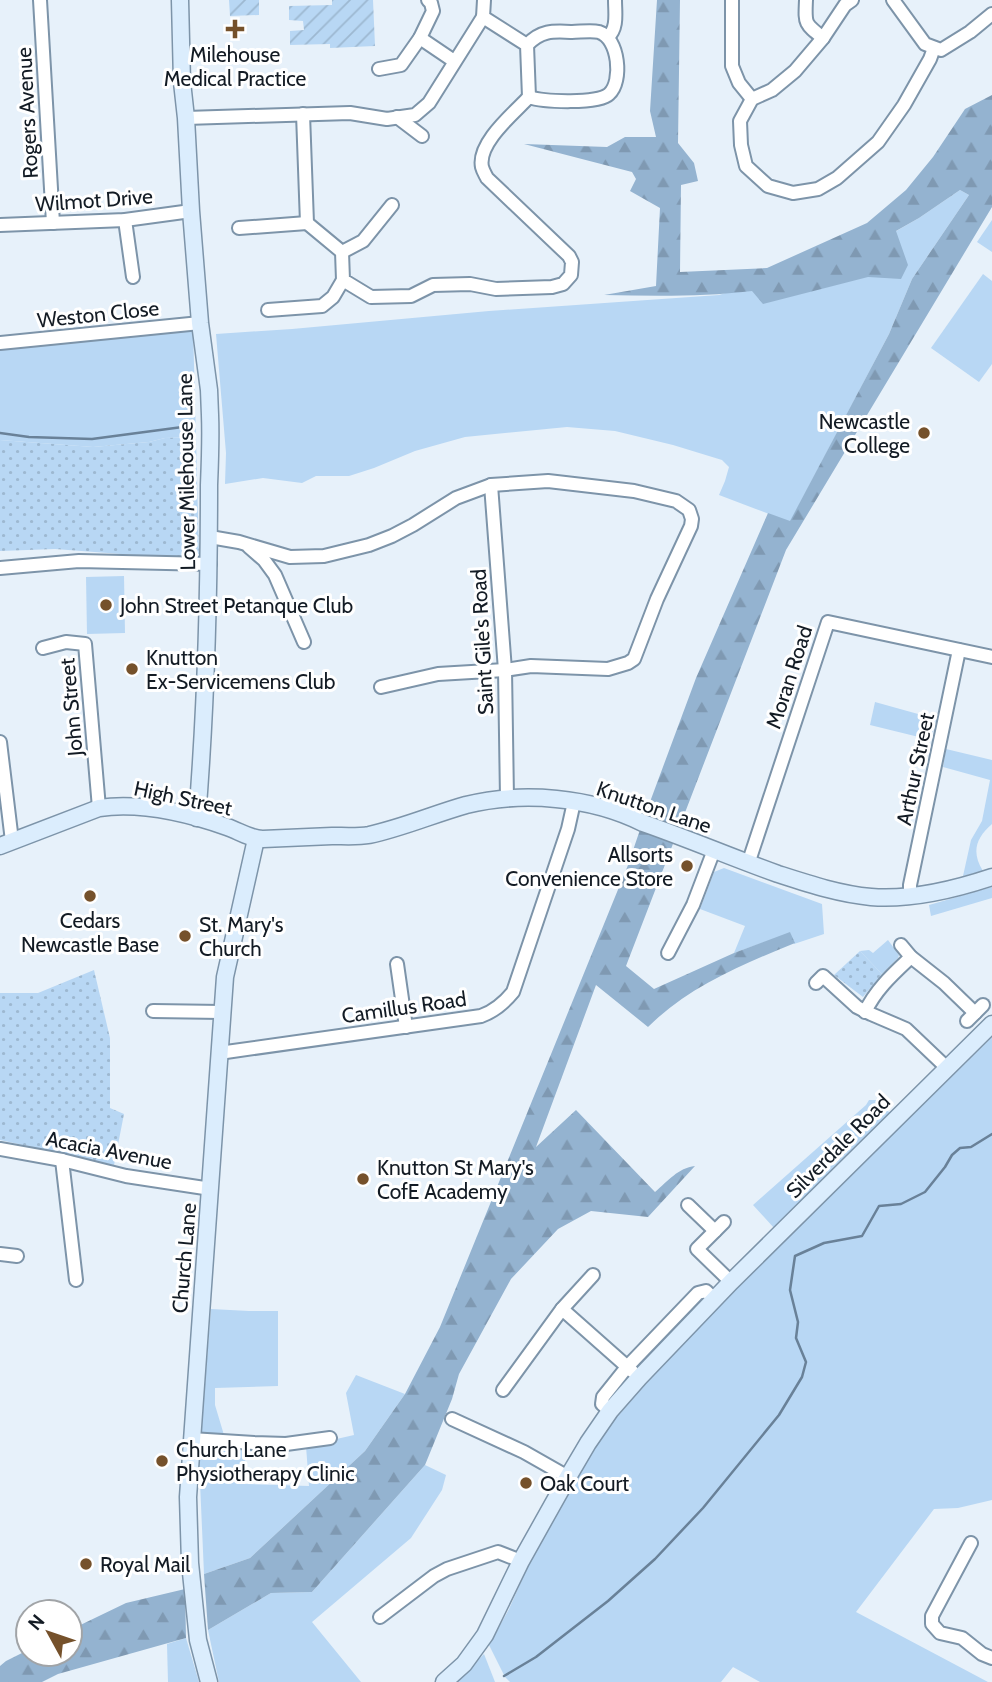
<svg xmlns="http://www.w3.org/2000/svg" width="992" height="1682" font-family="Cabin,sans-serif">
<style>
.grass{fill:#b8d7f4}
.forest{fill:url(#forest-firs)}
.park{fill:url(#park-dots)}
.garden{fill:url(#garden-furrows)}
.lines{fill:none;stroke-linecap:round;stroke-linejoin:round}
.stream{stroke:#698198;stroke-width:2.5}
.street-casing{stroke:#7d94a9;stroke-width:16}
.secondary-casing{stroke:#7d94a9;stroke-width:19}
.street{stroke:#fff;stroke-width:12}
.secondary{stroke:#dbedfd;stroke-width:16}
.poi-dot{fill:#75512b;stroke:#fff;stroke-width:2.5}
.labels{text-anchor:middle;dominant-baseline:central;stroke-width:6;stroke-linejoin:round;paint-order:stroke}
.poi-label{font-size:21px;fill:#131b24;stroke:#fff;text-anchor:start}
.street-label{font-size:21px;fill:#131b24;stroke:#fff}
</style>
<defs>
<pattern id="forest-firs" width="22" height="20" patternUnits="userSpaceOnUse" patternTransform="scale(1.75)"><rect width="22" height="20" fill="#94b3d0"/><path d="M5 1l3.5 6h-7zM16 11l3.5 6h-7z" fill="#7f99b2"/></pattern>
<pattern id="park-dots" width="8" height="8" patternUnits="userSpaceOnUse" patternTransform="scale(1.75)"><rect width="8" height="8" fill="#b8d7f4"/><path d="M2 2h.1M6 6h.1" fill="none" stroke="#9db8d1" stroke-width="1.8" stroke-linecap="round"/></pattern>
<pattern id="garden-furrows" width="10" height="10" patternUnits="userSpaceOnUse" patternTransform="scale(1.75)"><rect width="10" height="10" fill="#b8d7f4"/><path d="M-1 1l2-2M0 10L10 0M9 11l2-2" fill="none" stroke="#9db8d1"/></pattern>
</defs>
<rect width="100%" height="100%" fill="#e7f1fa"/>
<g class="grass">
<polygon points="960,190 969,195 912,279 889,334 790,522 719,495 725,481 729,467 722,460 673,445 615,431 567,427 465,437 415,451 374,468 349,476 316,476 302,483 263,478 225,484 226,453 216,334 292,329 489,311 719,295 865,249 919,218"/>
<polygon points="992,220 992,252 977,242"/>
<polygon points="983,274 992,281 992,364 979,382 931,348"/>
<polygon points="193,328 196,437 165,438 149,442 93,447 0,440 0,346"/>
<polygon points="124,576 125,633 87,634 86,577"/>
<polygon points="875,702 936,719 931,740 870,725"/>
<path d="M946,749L992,760V824C976,838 971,852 983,871L963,876L971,840L982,821L990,780L943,767Z"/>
<polygon points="724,868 822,904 824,934 794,944 790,933 734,953 745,926 700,909 714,872"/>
<polygon points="992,887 992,898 931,916 929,905"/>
<polygon points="888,940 899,955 898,958 882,974 860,951 869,950 873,953"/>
<polygon points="992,1037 992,1500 958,1508 934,1509 856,1612 988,1682 760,1682 733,1667 721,1682 510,1682 505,1677 489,1645 509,1609 529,1564 601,1435 646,1384 737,1287"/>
<polygon points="869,1100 877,1100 890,1113 839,1166 774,1228 753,1205 866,1105"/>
<polygon points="211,1309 249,1311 278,1311 278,1386 215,1388 215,1405 224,1435 245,1453 246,1484 309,1486 306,1446 354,1435 346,1393 356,1375 405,1394 365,1451 250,1558 204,1574 199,1459"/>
<polygon points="425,1465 446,1475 442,1490 411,1538 312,1622 361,1682 219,1682 208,1630 271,1593 312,1592"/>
<polygon points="186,1638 199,1682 168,1682 167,1644"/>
<polygon points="484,1654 495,1682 456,1682"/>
</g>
<g class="forest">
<path d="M657,0H680L678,143L694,163L698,181L681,185L680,272L767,268L867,223L906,190L933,157L965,109L992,95V207L786,550L626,966L654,989L734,953L790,932L795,943C743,964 688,987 648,1027L596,985L536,1147L576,1110L655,1192C668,1181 678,1168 695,1166L648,1217L591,1211L558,1229L511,1279L459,1374L452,1399L425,1465L312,1592L271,1593L208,1630L204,1574L250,1558L365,1451L405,1394L440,1327L628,865L644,818L696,678L768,513L790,521L889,334L912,279L969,195L960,190L919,218L896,231L908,265L901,279L868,277L763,304L752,291C702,297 654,296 604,295L656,286L660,208L630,191L636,179L632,172L524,144L607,147L625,137H656L650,111Z"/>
<polygon points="185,1589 186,1638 58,1674 42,1682 0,1682 0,1666 6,1661 28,1650 28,1654 70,1654 70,1630 126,1603"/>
</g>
<g class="park">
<polygon points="196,437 199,554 187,559 55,549 0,551 0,440 93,447 149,442 165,438"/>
<polygon points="860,951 882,974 863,997 834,975"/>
<polygon points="94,970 110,1038 110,1108 124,1114 114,1165 0,1140 0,993 38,993"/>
</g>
<g class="garden">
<polygon points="229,0 259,0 259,15 230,16"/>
<polygon points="332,0 373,0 375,46 330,48 330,44 290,45 290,31 304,30 303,21 289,20 289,6 332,5"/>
</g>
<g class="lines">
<g class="stream">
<polyline points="0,433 29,437 92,439 190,426"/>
<polyline points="504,1676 536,1657 608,1601 655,1559 703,1508 779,1415 802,1377 806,1362 796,1338 798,1322 790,1290 795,1256 824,1243 862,1236 879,1206 901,1204 925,1192 945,1167 952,1155 960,1148 971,1147 992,1134"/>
</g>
<g class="street-casing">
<g id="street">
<polyline points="40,0 53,223"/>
<polyline points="484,0 483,17 527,45 529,97"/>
<polyline points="732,0 732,66 739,83 752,99"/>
<path d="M806,0C805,24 804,23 823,38"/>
<polyline points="852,0 845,5 823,38 795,71 772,90 752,99 740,121 741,145 746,166 768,186 793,193 818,189 837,178 878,142 904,105 930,59 934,48"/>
<polyline points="893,0 925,44 941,50 970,32 992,14"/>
<path d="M608,37C618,28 615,13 615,0"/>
<polyline points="420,38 454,61"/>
<path d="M527,45C541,30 553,31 572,32C580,32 591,30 599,32C619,38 623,82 609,94C599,104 543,102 529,97"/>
<polyline points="379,69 401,65 420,38 433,11 431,3 428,0"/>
<path d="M303,114L307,223L342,252L343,280L371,297L411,296L433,285L470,284L496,289L552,287L563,284L571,275L572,262L569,256L487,178C485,174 483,171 482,167C477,143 514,113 529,97"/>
<polyline points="397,117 422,136"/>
<polyline points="186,118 350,113 387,119 415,115 429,103 483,17"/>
<polyline points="125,220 133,277"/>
<polyline points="0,225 125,220 191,211"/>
<polyline points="239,228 307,223"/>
<polyline points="342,252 363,241 392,205"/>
<polyline points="268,310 322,306 333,297 343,280"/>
<polyline points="0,343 200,323"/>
<polyline points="491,485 505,670 507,798"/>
<polyline points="210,537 239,542 290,557 324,556 369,545 392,536 413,525 456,498 491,485 548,481 634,491 676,501 689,510 692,519 691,526 657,599 634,659 628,663 608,669 531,666 505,670 438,674 381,687"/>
<polyline points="249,547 264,560 275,575 304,642"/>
<polyline points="0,568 79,561 210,564"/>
<polyline points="43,648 66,642 85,644 99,808"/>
<polyline points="0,742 12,841"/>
<polyline points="748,864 828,622 992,657"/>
<polyline points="910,896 910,885 959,650"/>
<polyline points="901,945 911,957 944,983 975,1013"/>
<polyline points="668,953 693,905 714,850"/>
<polyline points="397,964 406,1027"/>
<polyline points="816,983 823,976 857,1007 871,1014 906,1029 947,1068"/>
<polyline points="153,1011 222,1012"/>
<path d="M865,1012C876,989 893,974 911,957"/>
<polyline points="967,1021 983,1005"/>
<path d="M219,1053L481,1016C495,1011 504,1003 513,992L568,829L574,802"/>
<polyline points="0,1149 62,1160 126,1176 211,1189"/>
<polyline points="62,1160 76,1280"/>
<polyline points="688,1205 715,1231"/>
<polyline points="724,1222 697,1249 731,1282"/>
<polyline points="0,1254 17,1256"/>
<polyline points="562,1309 632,1371"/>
<polyline points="503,1390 562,1309 593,1275"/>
<polyline points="610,1411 602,1404 603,1397 627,1367 698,1293 706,1291 714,1299"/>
<polyline points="452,1419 524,1452 568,1477"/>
<polyline points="191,1439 254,1443 286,1444 330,1438"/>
<polyline points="971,1543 932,1616 932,1624 940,1633 962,1638 982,1654 992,1658"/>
<polyline points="380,1617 434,1576 447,1569 498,1552 521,1561"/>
</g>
</g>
<g class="secondary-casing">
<g id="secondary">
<path d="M180,0L182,82L186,118L191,211L200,323L209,390L210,415C211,438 210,461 209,485C209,596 206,707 197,818"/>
<path d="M0,846L99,808C141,802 187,813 227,827C239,831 250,839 263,839C286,838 309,837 332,836C344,836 358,837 369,835C402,828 434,814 466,805C523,791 591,797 643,823C689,839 733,858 778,874C809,884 839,894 871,897C909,900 956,889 992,877"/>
<polyline points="209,1682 198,1640 190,1563 188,1497 225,977 256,839"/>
<polyline points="444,1682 464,1664 485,1635 521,1561 568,1477 588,1443 610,1411 639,1378 731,1282 992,1024"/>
</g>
</g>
<use href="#street" class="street"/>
<use href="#secondary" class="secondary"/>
</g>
<g class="poi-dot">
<path d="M231.5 18.5h7v7h7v7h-7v7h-7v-7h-7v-7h7z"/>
<circle cx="924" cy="433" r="7"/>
<circle cx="106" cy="605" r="7"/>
<circle cx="132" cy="669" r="7"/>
<circle cx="687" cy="866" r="7"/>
<circle cx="90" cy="896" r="7"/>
<circle cx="185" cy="936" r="7"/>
<circle cx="363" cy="1179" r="7"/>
<circle cx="162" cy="1461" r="7"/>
<circle cx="526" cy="1483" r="7"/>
<circle cx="86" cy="1564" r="7"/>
</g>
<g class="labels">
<g class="poi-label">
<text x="235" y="54" text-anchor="middle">Milehouse<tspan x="235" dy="24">Medical Practice</tspan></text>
<text x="910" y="421" text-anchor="end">Newcastle<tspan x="910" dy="24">College</tspan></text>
<text x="120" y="605">John Street Petanque Club</text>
<text x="146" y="657">Knutton<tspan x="146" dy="24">Ex-Servicemens Club</tspan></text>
<text x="673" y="854" text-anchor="end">Allsorts<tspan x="673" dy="24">Convenience Store</tspan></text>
<text x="90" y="920" text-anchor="middle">Cedars<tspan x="90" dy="24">Newcastle Base</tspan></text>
<text x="199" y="924">St. Mary's<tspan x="199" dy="24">Church</tspan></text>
<text x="377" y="1167">Knutton St Mary's<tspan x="377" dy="24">CofE Academy</tspan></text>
<text x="176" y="1449">Church Lane<tspan x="176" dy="24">Physiotherapy Clinic</tspan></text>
<text x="540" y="1483">Oak Court</text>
<text x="100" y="1564">Royal Mail</text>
</g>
<g class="street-label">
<text transform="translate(27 113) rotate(-93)">Rogers Avenue</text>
<text transform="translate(94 200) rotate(-4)">Wilmot Drive</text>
<text transform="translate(98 314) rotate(-6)">Weston Close</text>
<text transform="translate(186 472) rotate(-91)">Lower Milehouse Lane</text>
<text transform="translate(482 642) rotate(-93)">Saint Gile's Road</text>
<text transform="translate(789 677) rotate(-72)">Moran Road</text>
<text transform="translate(71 707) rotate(-95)">John Street</text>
<text transform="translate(915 769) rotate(-78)">Arthur Street</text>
<text transform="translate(183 798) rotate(12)">High Street</text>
<text transform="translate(654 807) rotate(19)">Knutton Lane</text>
<text transform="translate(404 1007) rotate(-8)">Camillus Road</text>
<text transform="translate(838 1146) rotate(-45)">Silverdale Road</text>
<text transform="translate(109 1150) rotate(11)">Acacia Avenue</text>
<text transform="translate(184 1258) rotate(-85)">Church Lane</text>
</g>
</g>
<g transform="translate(49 1633) rotate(310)"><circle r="33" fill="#ffffff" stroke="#a1a4a7" stroke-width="2"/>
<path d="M0-5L12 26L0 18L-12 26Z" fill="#75512b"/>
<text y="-10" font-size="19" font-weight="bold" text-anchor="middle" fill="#131b24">N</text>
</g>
</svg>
